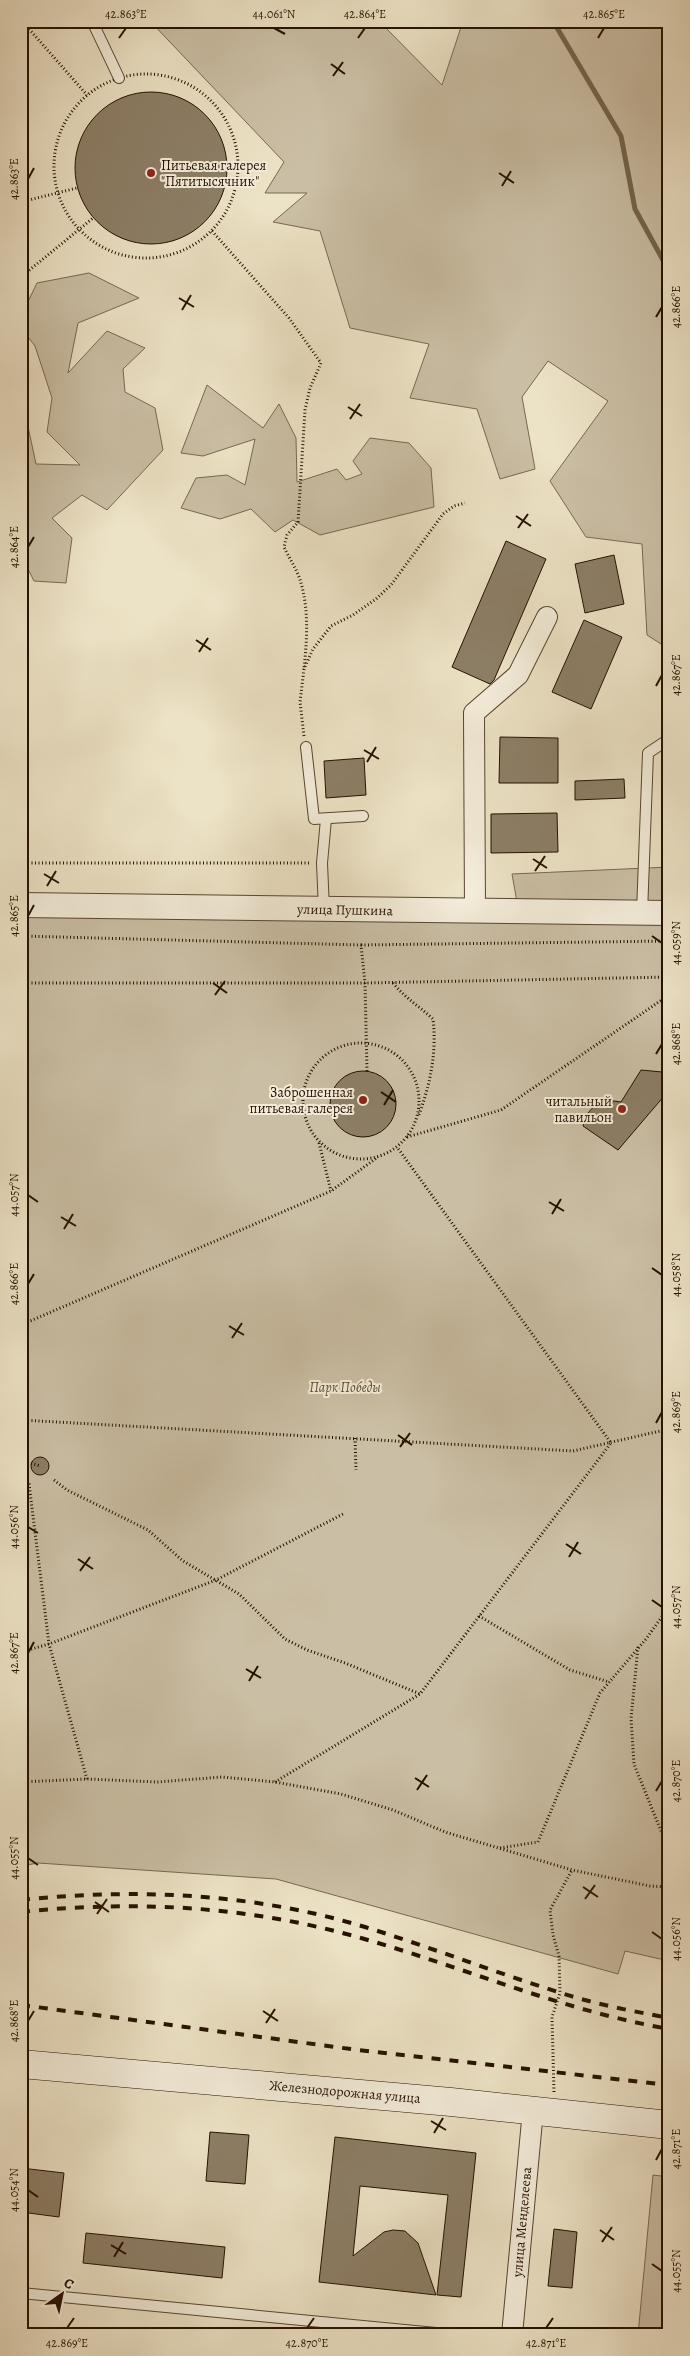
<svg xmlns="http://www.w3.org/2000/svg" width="690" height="2356" font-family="Alegreya,serif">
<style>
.green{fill:#cabea4;stroke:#786852}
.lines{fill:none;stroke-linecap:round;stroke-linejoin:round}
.stream{stroke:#74644e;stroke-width:5}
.building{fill:#8c7e66;stroke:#251100}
.service-casing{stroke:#574531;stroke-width:12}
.minor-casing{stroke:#574531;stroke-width:22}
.tertiary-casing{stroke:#574531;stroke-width:26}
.secondary-casing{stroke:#251100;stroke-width:29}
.path{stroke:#251100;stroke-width:3;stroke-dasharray:1 2.5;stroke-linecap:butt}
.service{stroke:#f3ecd9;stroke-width:10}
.minor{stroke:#f3ecd9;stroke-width:20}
.tertiary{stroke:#f3ecd9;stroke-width:24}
.secondary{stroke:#f3ecd9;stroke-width:28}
.rail{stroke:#251100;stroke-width:4;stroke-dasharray:9 9;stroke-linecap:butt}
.ticks{fill:none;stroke:#251100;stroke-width:2}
.poi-dot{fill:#8f2418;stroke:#f3ecd9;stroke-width:2}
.labels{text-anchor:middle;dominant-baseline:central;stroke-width:4;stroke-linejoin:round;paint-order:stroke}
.poi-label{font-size:14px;fill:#251100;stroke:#f3ecd9;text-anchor:end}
.street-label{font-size:14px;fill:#251100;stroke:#f3ecd9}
.park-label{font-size:14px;font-style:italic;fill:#5f4e39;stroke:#f3ecd9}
.neatline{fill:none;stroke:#251100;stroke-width:2}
.ticks-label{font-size:12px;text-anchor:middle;fill:#251100}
</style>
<rect width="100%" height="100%" fill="#ece2c5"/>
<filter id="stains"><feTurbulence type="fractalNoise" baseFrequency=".004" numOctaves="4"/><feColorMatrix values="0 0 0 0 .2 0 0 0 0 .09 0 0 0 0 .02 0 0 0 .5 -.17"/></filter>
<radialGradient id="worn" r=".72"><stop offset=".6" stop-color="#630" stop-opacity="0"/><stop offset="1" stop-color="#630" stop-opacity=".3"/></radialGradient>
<g class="green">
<polygon points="150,21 379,21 442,85 463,21 662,21 669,34 669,649 647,635 642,544 586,537 550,481 608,401 548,361 522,397 535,469 500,479 477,409 410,398 429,344 350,328 320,231 273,222 307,193 265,193 284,162"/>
<polygon points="89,273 139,298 78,323 68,373 107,331 145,348 123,369 125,392 155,408 163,450 107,510 82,495 52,518 72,538 66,583 34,581 21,555 21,437 27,422 36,464 80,465 47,432 52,398 35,346 21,328 21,316 37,283"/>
<polygon points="207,385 263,428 279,404 296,438 297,482 337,469 346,480 362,474 353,461 370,438 409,443 431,468 434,507 320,535 293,520 275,532 251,509 220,519 181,508 196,478 227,475 245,485 255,439 203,456 181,453"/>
<polygon points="669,867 669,901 517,902 512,874"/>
<polygon points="21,917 669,924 669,1961 625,1951 618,1974 276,1879 38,1863 21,1866"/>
<polygon points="653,2175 669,2177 669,2335 638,2335"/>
</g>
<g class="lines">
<polyline class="stream" points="553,21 621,136 635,209 669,271"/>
</g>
<g class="building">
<circle cx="151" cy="168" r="76"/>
<polygon points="506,541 546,559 494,680 490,684 452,667"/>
<polygon points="614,555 624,604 585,613 575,564"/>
<polygon points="584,620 622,637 591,709 552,692"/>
<polygon points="500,737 558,738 558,783 499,783"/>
<polygon points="364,758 366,795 326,798 324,761"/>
<polygon points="624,779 625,798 575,800 575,781"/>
<polygon points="557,813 558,852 491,853 491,814"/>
<polygon points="641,1070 662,1072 666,1083 665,1095 618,1150 583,1126 586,1115 601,1099 621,1102"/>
<circle cx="363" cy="1104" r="33"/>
<circle cx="40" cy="1466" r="9"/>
<polygon points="210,2132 249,2135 245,2184 206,2181"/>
<polygon points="335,2137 476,2153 461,2297 437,2295 448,2195 360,2186 353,2256 384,2232 393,2230 405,2231 418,2243 436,2295 319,2282"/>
<polygon points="21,2168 64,2173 59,2217 21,2212"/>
<polygon points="554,2229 577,2232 572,2288 548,2286"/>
<polygon points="86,2233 225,2247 222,2278 83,2263"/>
</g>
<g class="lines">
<g class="service-casing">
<g id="service">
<polyline points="92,21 119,78"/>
<polyline points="306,747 314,819 363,816"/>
<polyline points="324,910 322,863 326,819"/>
<polyline points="642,913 648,753 669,739"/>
<polyline points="21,2293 457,2335"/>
</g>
</g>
<g class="minor-casing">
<g id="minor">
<polyline points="475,912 474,713 518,675 547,617"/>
<polyline points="512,2335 533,2110"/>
</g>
</g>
<g class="tertiary-casing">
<polyline id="tertiary" points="21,905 669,913"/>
</g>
<g class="secondary-casing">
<polyline id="secondary" points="21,2064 451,2102 669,2125"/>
</g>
<g class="path">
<polyline points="22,21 87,95"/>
<circle cx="146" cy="166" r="92"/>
<polyline points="21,202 77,188"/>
<path d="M212,231L289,318L321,363L310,388L305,410L298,522L287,535L284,547C289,558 298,571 301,583C309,611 307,640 304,669"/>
<polyline points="21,277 93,218"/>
<polyline points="304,736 300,702 304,669 313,649 331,626 353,615 376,599 391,585 443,514 454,506 465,503"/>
<polyline points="21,863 309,863"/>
<polyline points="21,936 361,945 365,983 367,1071"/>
<polyline points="361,945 669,941"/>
<polyline points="21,983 365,983 669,977"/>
<path d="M393,983C405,998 419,1006 433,1019C437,1053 430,1086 418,1117"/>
<circle cx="361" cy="1101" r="58"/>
<polyline points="407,1137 501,1110 669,995"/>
<polyline points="319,1143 331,1191"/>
<polyline points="21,1325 331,1191 378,1157"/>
<polyline points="21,1420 573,1451 669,1429"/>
<polyline points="355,1438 356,1470"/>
<polyline points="21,1460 40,1466"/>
<polyline points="21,1468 29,1484 49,1644 87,1779"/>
<polyline points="54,1480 67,1490 148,1530 183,1561 239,1594 285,1639 307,1650 345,1663 420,1694"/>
<polyline points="479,1616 570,1670 609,1682"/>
<polyline points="638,1647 631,1719 634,1764 663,1836 669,1839"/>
<polyline points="21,1652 49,1644 216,1580 343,1514"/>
<polyline points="21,1782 87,1779 157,1782 222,1777 275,1782 341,1794 393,1810 445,1832 572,1870 650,1886 669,1887"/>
<polyline points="275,1782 420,1694 611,1443 397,1147"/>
<polyline points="500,1848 538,1842 600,1693 646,1639 669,1607"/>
<polyline points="554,2092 552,2017 560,1993 559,1956 553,1935 550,1910 572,1870"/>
</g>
<use href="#service" class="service"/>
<use href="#minor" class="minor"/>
<use href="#tertiary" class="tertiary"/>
<use href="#secondary" class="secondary"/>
<g class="rail">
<path d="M21,1900C137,1888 253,1893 365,1927C430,1947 494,1972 558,1992C594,2004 632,2011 669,2018"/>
<path d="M21,1912C137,1900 249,1906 361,1938C466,1968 561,2010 669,2029"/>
<polyline points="21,2005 358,2050 669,2085"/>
</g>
</g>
<path class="ticks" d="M274,28L285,34M119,38L126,28M358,38L365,28M598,38L604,28M331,64L345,74M333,76L343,62M499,173L514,183M28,179L34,168M502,186L511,171M179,298L194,307M182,310L191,295M656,317L662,307M348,407L362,416M350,419L360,404M516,516L531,526M518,528L528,514M28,547L34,537M196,640L211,650M199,652L208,638M656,686L662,675M364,750L379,759M367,762L376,747M533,859L547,868M535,871L545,856M44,874L59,883M47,886L56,871M28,916L34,905M652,936L662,943M213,983L227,993M215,995L225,981M656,1054L662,1044M381,1092L396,1102M384,1105L393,1090M28,1195L38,1202M549,1202L564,1211M552,1214L561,1199M61,1217L76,1226M64,1229L73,1214M652,1268L662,1275M28,1284L34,1274M229,1326L244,1335M232,1338L242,1323M656,1423L662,1412M398,1435L412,1445M400,1447L410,1433M28,1527L38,1533M566,1544L581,1554M569,1557L578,1542M78,1559L93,1569M80,1571L90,1557M652,1600L662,1607M28,1653L34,1642M246,1669L261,1678M249,1681L258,1666M415,1778L429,1787M417,1790L427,1775M656,1791L662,1781M28,1858L38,1865M583,1887L598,1897M585,1899L595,1885M95,1902L109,1912M97,1914L107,1899M652,1932L662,1939M263,2011L278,2021M28,2021L34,2011M266,2023L275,2009M431,2121L446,2130M434,2133L443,2118M656,2160L662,2149M28,2190L38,2197M600,2230L614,2240M602,2242L612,2227M111,2245L126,2254M114,2257L123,2242M652,2264L662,2271M67,2328L74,2318M307,2328L314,2318M546,2328L553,2318"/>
<g class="poi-dot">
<circle cx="151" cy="173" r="5"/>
<circle cx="363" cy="1100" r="5"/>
<circle cx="622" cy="1109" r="5"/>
</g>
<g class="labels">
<g class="poi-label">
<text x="161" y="165" text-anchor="start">Питьевая галерея<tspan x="161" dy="16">"Пятитысячник"</tspan></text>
<text x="353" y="1092">Заброшенная<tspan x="353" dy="16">питьевая галерея</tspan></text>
<text x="612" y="1101">читальный<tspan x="612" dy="16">павильон</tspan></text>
</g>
<g class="street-label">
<text transform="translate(345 910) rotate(1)">улица Пушкина</text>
<text transform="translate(345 2092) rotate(5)">Железнодорожная улица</text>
<text transform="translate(522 2222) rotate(-85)">улица Менделеева</text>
</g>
<g class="park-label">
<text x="345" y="1387">Парк Победы</text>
</g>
</g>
<rect width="690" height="2356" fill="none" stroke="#ece2c5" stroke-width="55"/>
<g transform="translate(62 2294) rotate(33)" stroke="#f3ecd9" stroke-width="4" paint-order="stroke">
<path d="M0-4L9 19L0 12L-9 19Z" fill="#251100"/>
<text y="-8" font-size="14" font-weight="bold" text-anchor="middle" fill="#251100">С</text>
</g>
<rect x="28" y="28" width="634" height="2300" class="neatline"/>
<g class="ticks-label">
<text x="126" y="18">42.863°E</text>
<text x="274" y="18">44.061°N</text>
<text x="365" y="18">42.864°E</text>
<text x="604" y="18">42.865°E</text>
<text transform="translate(14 179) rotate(-90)" y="4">42.863°E</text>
<text transform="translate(676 307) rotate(-90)" y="4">42.866°E</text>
<text transform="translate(14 547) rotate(-90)" y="4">42.864°E</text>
<text transform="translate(676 675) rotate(-90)" y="4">42.867°E</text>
<text transform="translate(14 916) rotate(-90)" y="4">42.865°E</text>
<text transform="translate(676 943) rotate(-90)" y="4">44.059°N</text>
<text transform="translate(676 1044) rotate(-90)" y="4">42.868°E</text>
<text transform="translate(14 1195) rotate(-90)" y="4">44.057°N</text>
<text transform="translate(676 1275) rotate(-90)" y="4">44.058°N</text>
<text transform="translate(14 1284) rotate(-90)" y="4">42.866°E</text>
<text transform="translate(676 1412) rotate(-90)" y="4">42.869°E</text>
<text transform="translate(14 1527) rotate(-90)" y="4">44.056°N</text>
<text transform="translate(676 1607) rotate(-90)" y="4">44.057°N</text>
<text transform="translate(14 1653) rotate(-90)" y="4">42.867°E</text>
<text transform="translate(676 1781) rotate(-90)" y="4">42.870°E</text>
<text transform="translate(14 1858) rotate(-90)" y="4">44.055°N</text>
<text transform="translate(676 1939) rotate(-90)" y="4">44.056°N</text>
<text transform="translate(14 2021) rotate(-90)" y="4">42.868°E</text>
<text transform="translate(676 2149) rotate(-90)" y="4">42.871°E</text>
<text transform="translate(14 2190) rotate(-90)" y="4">44.054°N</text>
<text transform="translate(676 2271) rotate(-90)" y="4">44.055°N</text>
<text x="67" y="2347">42.869°E</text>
<text x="307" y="2347">42.870°E</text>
<text x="546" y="2347">42.871°E</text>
</g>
<rect width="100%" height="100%" filter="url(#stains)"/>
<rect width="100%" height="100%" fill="url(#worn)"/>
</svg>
